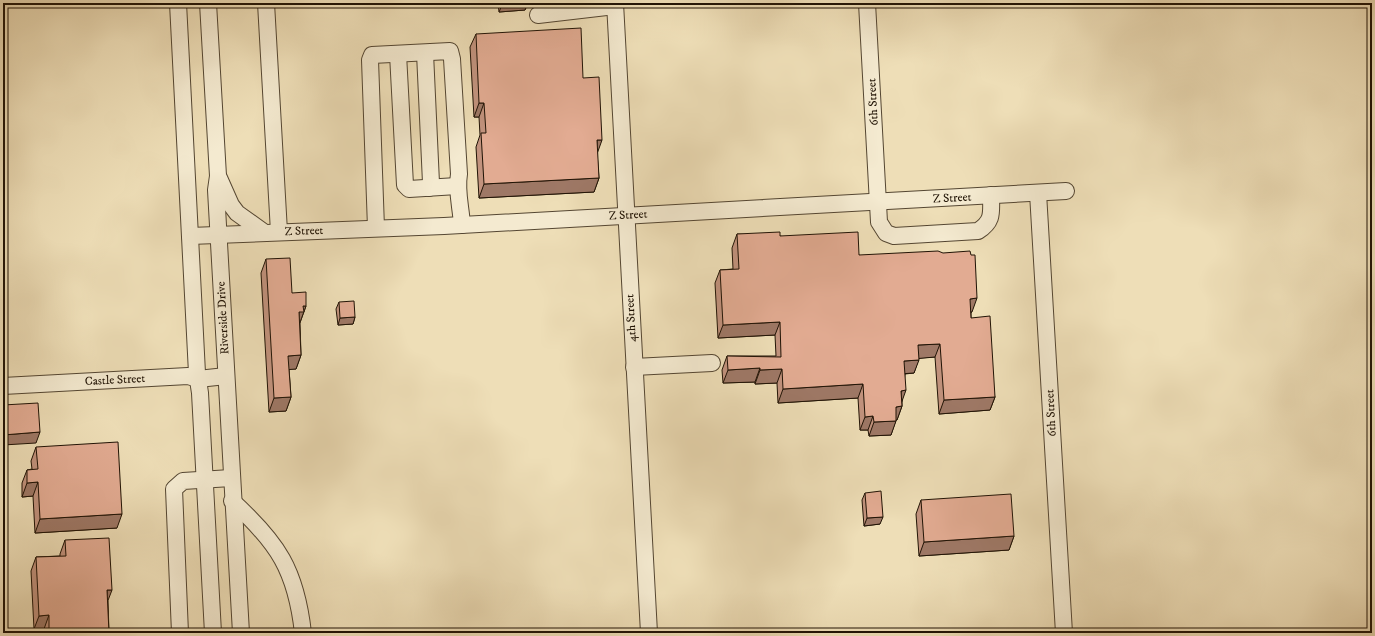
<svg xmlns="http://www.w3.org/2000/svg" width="1375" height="636" font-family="'IM FELL DW Pica',serif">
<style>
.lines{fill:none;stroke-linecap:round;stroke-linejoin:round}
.minor-casing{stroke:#544632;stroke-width:18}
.minor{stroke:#f4ead0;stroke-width:16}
.wall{fill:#c2937e;stroke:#201305}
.shaded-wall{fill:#9e7866;stroke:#201305}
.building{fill:#e2ab92;stroke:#201305}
.labels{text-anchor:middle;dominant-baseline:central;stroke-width:3;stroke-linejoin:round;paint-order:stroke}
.street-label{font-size:12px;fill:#201305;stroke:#f4ead0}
</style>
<rect width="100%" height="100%" fill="#eedeb7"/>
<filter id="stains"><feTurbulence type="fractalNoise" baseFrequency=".005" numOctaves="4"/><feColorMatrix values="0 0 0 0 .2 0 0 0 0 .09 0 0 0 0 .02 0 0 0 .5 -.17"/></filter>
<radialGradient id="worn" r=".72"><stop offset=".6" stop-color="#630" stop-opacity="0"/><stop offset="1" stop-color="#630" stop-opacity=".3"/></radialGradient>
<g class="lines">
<g class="minor-casing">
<g id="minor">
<polyline points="178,3 197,373 200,393 213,633"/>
<polyline points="208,3 218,176 216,190 241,633"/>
<polyline points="266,3 279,232"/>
<polyline points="615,3 649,633"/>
<path d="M867,3L879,222L886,233L894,236L978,231C994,221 991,212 991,195"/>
<polyline points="538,15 615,6"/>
<polyline points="425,53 431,183 429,188"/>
<polyline points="398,54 405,185 409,189 457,186"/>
<polyline points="219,178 231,205 237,213 265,233"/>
<polyline points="1038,193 1064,633"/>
<path d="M376,228L370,60L372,55L450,51L452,59L459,174C456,191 461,207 462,225"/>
<polyline points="190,236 444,226 1066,191"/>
<polyline points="634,367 712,363"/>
<polyline points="3,386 188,376 198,379 226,376"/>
<path d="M232,501C278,543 296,570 303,633"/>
<polyline points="180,633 174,489 183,481 231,478"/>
</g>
</g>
<use href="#minor" class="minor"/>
</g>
<g class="wall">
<polygon points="498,3 528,3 525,10 499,12"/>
<polygon points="476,34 583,78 597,153 599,178 594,192 479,198 476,147 480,135 479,117 474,117 470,47"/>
<polygon points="737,234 780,236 859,255 972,312 971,312 971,318 995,397 990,410 939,414 935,357 919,358 914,373 905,374 902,402 902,406 897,420 896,420 891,435 869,436 868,430 860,430 858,398 778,403 777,383 755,384 755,382 723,383 722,370 727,356 776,356 775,335 718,338 715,283 720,270 733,269 732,248"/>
<polygon points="266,259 292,293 306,306 301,320 300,323 301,355 296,369 289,369 291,397 286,411 269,412 261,273"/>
<polygon points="339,302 355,317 353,324 338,325 336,309"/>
<polygon points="36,447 117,528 35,533 33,496 22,497 22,483 27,470 32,469 31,461"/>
<polygon points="865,493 880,524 864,526 862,500"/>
<polygon points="921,500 1014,536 1009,550 919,556 916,514"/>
<polygon points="65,540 108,601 109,633 44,633 44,629 34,629 31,571 36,557 60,556 60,554"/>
</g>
<g class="shaded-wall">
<polygon points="528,3 525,10 499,12 502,5"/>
<polygon points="479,103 484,103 479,117 474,117"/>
<polygon points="597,140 602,140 597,154"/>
<polygon points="599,178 594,192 479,198 484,184"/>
<polygon points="977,298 972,312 965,312 970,299"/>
<polygon points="303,306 306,306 299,325 299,312"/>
<polygon points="355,317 353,324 338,325 340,318"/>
<polygon points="780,322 775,335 718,338 723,325"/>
<polygon points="940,344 935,357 913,359 918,345"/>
<polygon points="301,355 296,369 283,370 288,356"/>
<polygon points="919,360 914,373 899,374 904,361"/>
<polygon points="760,368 755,382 723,383 728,370"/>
<polygon points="782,369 777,383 755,384 760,370"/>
<polygon points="863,384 858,398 778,403 783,389"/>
<polygon points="906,390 901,404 901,391"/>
<polygon points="291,397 286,411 269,412 274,398"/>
<polygon points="995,397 990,410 939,414 944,400"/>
<polygon points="902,406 897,420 891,420 896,407"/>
<polygon points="873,416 868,430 860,430 865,417"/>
<polygon points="896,421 891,435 869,436 874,422"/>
<polygon points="40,432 36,443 3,445 3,435"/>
<polygon points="38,482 33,496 22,497 27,483"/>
<polygon points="122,514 117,528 35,533 40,519"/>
<polygon points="883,517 880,524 864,526 867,518"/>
<polygon points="1014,536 1009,550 919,556 924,542"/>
<polygon points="107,590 112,590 107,603"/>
<polygon points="49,615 44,629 34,629 39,616"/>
</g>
<g class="building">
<polygon points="501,3 528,3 502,5"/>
<polygon points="581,28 583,78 599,77 602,140 597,140 599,178 484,184 481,133 486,133 484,103 479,103 476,34"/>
<polygon points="780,232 780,236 858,232 859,255 938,251 943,253 970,251 971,255 975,255 977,298 970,299 971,318 990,316 995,397 944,400 940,344 918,345 919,360 904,361 906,390 901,391 902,406 896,407 896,421 874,422 873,416 865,417 863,384 783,389 782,369 760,370 760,368 728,370 727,356 781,357 780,322 723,325 720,270 739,269 737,234"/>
<polygon points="290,258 292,293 306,292 306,306 303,306 304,312 299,312 301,355 288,356 291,397 274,398 266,259"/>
<polygon points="354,301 355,317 340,318 339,302"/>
<polygon points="38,403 40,432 3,435 3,405"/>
<polygon points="118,442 122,514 40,519 38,482 27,483 27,470 38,469 36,447"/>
<polygon points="881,491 883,517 867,518 865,493"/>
<polygon points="1011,494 1014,536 924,542 921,500"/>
<polygon points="109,538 112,590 107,590 109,633 49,633 49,615 39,616 36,557 66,556 65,540"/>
</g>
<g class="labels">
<g class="street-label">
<text transform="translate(873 102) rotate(-93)">6th Street</text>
<text transform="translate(952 198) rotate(-3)">Z Street</text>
<text transform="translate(628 215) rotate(-3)">Z Street</text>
<text transform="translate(304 231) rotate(-2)">Z Street</text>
<text transform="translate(223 318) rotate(-93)">Riverside Drive</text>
<text transform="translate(631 318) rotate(-93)">4th Street</text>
<text transform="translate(115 380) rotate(-3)">Castle Street</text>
<text transform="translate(1051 413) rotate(-93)">6th Street</text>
</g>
</g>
<rect width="1375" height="636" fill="none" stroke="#eedeb7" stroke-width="16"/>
<rect x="4" y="4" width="1367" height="628" fill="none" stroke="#201305" stroke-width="2"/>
<rect x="8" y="8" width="1359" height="620" fill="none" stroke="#201305"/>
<rect width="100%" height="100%" filter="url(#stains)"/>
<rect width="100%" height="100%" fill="url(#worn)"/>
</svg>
